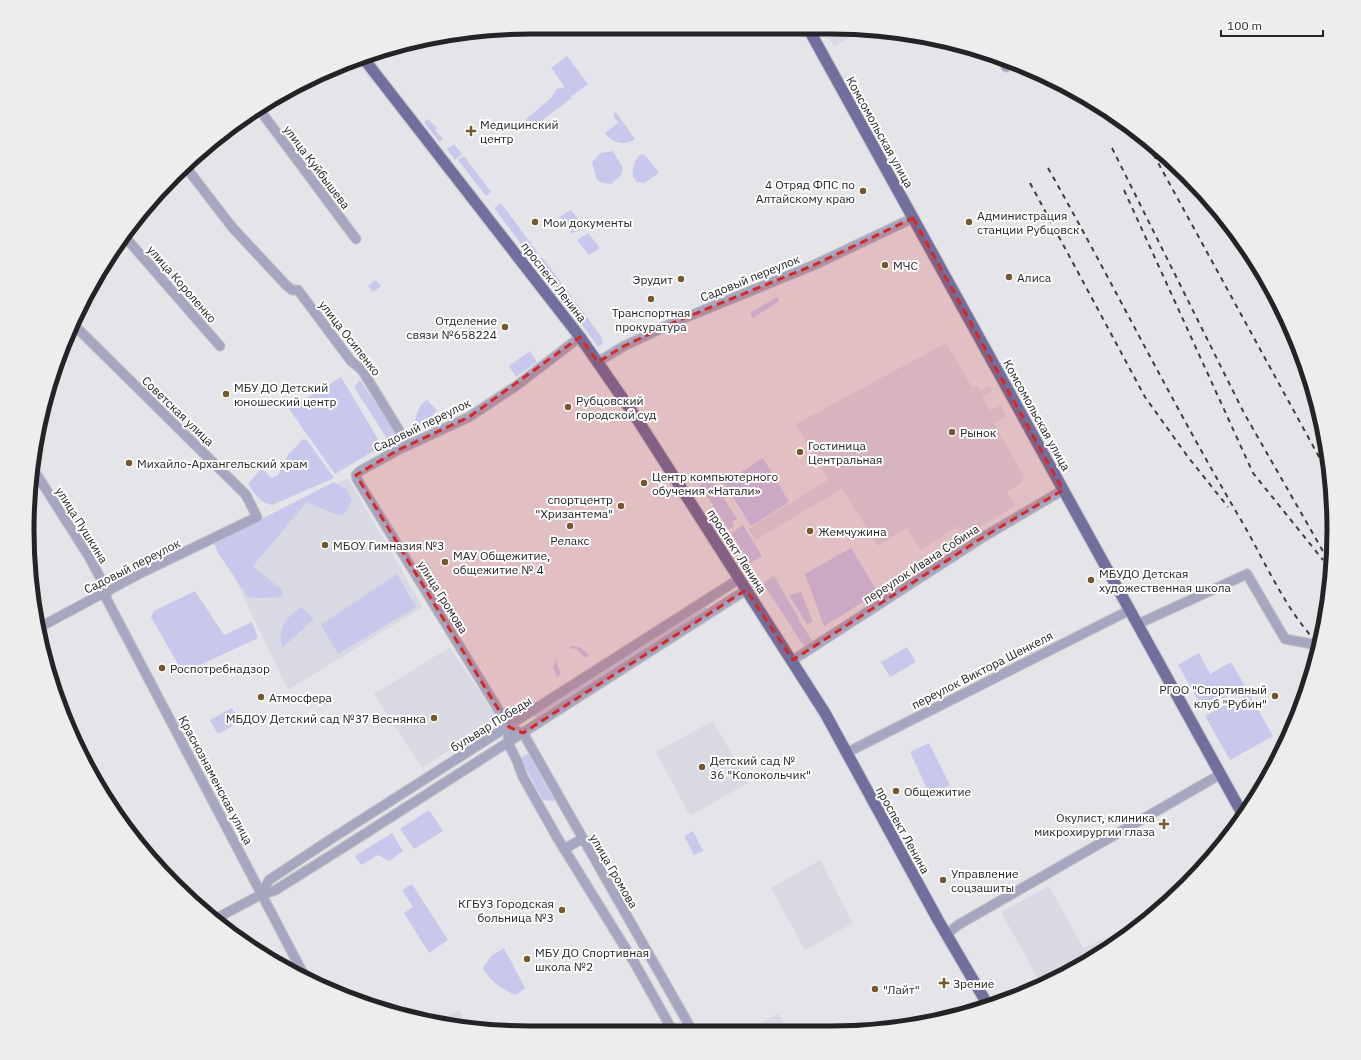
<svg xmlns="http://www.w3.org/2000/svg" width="1361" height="1060" font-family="'IBM Plex Sans',sans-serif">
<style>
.built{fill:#d9d9e4}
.green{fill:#c8c8ec}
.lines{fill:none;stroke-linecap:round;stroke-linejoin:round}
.minor-casing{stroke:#c2c2c6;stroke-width:11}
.major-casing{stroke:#c2c2c6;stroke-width:13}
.minor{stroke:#a6a6c0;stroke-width:9}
.major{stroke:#716f9d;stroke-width:11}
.rail{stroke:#3f3f42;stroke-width:2;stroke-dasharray:5 5;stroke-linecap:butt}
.marked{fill:#d62828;fill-opacity:0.2;stroke:#d62828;stroke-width:3;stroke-dasharray:8 5;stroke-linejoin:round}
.poi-dot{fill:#75582c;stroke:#fff;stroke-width:1.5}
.labels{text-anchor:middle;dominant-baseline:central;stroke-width:4;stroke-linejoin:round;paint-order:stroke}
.poi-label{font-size:12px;fill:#242426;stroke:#fff;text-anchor:start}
.street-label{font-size:12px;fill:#242426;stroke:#fff}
.rim{fill:none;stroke:#242426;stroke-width:5}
</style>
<rect width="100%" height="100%" fill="#e5e5e9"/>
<g class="built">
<polygon points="823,28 863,28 834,47"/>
<polygon points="946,343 972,387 976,385 980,391 990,385 993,390 982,397 990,411 1001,405 1006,417 994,423 1024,477 1020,484 1007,492 1014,504 1013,507 965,536 958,526 921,550 907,528 878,546 842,489 755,540 748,529 828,480 796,424"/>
<polygon points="348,478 423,607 288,690 219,546"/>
<polygon points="450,647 498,719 422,768 374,694"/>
<polygon points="713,721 748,783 690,816 656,752"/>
<polygon points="820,860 853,923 805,950 771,888"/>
<polygon points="1049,886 1083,948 1104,939 1108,947 1083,965 1041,984 1001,912"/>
<polygon points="459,1010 468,1027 433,1024 433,1023"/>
<polygon points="778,1013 789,1032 745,1032"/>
</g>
<g class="green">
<polygon points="567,56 588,84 572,96 569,93 572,98 530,129 525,120 551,98 557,89 565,87 551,68"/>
<path d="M616,112L635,139C625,147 611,142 605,133L618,123L613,115Z"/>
<polygon points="428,119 437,128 435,130 443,139 439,142 424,122"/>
<polygon points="454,144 462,154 455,160 447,149"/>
<polygon points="613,151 623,168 621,175 611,184 603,183 597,180 592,162 601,153"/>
<path d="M641,154L645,155L659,173L644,183L637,182L633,177C632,168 634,160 641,154Z"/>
<polygon points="464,156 491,192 486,196 458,160"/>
<polygon points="501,203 538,253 532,258 494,208"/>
<polygon points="571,210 584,227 572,234 559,217"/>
<polygon points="588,233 600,248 589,255 577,240"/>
<polygon points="542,257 572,297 566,302 536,262"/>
<polygon points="376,280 381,286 373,292 368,286"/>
<polygon points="777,297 779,301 753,318 750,313"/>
<polygon points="575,301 603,339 602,340 603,343 598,347 569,306"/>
<polygon points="530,351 537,362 516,377 509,366"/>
<polygon points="341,377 382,446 335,474 289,409"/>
<polygon points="360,380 399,438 390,443 354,387"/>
<path d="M427,400L437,410L428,422L419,426L415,423C416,414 419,404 427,400Z"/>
<path d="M303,439L307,440L334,478L272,505C259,502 255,495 248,484L262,468L271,478L278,475L288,455Z"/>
<polygon points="763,458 789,502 751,526 724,483"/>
<polygon points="711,478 737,519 732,522 734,526 729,530 700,485"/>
<polygon points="334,482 346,489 352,501 343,515 329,512 307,502 253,566 282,590 282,597 263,598 248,597 218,553 214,543"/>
<polygon points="743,525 762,556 750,563 731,533"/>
<polygon points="851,548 878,593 824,626 805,574"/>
<polygon points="397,574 416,607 338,654 321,625"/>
<polygon points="774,576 799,619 798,620 814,643 805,648 763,583"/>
<polygon points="195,591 224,635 252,622 258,638 183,673 151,617 154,611"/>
<polygon points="801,592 813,622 807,624 789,595"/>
<polygon points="704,605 708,611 538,718 533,716"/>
<path d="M301,607L314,619L282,648C278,625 284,621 301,607Z"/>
<polygon points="573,646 581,648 589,655 585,658 577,649 568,648"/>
<polygon points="907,647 916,662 890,677 881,662"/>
<polygon points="1199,653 1210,674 1231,662 1245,686 1239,690 1236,685 1225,691 1228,696 1204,710 1178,665"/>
<polygon points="558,654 556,662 561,674 557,677 553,668"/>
<polygon points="1248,692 1273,736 1230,760 1205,716 1231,702 1233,706 1243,700 1242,696"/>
<polygon points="232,708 240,722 218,734 210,720"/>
<polygon points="929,743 950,785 930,795 910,752"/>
<polygon points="526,754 529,755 555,801 543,800 522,762 522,757"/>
<polygon points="429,810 443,831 414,849 400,829"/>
<polygon points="693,831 703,851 694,855 684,836"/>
<polygon points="392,833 403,851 389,861 378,855 361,865 355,856"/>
<polygon points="412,884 448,940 429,953 404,913 413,907 402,890"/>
<path d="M504,948L525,988L516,995C503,990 489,981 483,968L491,956Z"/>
</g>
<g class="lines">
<g class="minor-casing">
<g id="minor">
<polyline points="1005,59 1006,67"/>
<polyline points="259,109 356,239"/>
<polyline points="185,166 232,227 286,285 292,290 298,290 351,361 362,370 408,445"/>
<polyline points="126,238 220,346"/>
<polyline points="580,337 516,386 469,417 398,450 360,471 356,475 357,479 509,727 508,743 517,761 523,777 558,839 634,962 674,1033"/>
<polyline points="598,362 624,346 677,321 814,265 913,218"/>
<polyline points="35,472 88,555 108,592"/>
<polyline points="104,594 305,977"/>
<polyline points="1138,624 1247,574 1285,639 1312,644 1319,650"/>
<polyline points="40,627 141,573 257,517 246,495 75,326"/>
<polyline points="793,660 985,536 1063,490"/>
<polyline points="517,731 523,733 693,1032"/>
<polyline points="846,753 1130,610"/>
<polyline points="564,849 582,839"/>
<polyline points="262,894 269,880 331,839 739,579"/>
<polyline points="215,919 262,894 274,891 341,849 746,590"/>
<polyline points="947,934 958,925 1221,774"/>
</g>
</g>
<g class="major-casing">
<g id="major">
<polyline points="808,28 1243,815"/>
<polyline points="364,59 580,337 637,419 825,713 938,920 989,1007"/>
</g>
</g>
<use href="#minor" class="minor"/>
<use href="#major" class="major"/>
<g class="rail">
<polyline points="1144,137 1330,477"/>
<polyline points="1112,148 1244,413 1332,567"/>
<path d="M1048,168C1114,285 1173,405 1241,520C1266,563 1284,608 1319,645"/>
<polyline points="1030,183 1145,397 1188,457 1228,507"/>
<polyline points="1124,190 1253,473 1323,560"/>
</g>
</g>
<path class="marked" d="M913,218L1063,490L985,536L793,660L746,590L523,733L509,727L356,475L398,450L469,417L580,337L598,362L624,346L677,321L814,265Z"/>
<g class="poi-dot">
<path d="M469 125h4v4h4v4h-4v4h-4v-4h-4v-4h4z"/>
<circle cx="863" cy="191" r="4"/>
<circle cx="535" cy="222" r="4"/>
<circle cx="969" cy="222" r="4"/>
<circle cx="885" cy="265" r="4"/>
<circle cx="1009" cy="277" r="4"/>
<circle cx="681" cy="279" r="4"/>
<circle cx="651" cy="299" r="4"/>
<circle cx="505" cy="327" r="4"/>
<circle cx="226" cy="394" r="4"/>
<circle cx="568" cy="407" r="4"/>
<circle cx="952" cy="432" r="4"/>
<circle cx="800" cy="452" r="4"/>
<circle cx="129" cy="463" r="4"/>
<circle cx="644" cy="483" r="4"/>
<circle cx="621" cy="506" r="4"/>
<circle cx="570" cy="526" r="4"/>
<circle cx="810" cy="531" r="4"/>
<circle cx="325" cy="545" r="4"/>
<circle cx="445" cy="562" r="4"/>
<circle cx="1091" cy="580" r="4"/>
<circle cx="162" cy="668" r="4"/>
<circle cx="1275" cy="696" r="4"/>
<circle cx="261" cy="697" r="4"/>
<circle cx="434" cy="718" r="4"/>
<circle cx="702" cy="767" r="4"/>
<circle cx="896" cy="791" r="4"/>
<path d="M1162 818h4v4h4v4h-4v4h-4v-4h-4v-4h4z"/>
<circle cx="943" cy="880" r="4"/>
<circle cx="562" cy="910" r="4"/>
<circle cx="527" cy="959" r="4"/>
<path d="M942 977h4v4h4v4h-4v4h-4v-4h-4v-4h4z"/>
<circle cx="875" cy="989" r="4"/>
</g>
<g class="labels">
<g class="poi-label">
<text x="480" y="124">Медицинский<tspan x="480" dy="14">центр</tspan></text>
<text x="855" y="184" text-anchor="end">4 Отряд ФПС по<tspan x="855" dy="14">Алтайскому краю</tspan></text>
<text x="977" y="215">Администрация<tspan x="977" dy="14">станции Рубцовск</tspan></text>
<text x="543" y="222">Мои документы</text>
<text x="893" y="265">МЧС</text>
<text x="1017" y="277">Алиса</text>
<text x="673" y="279" text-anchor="end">Эрудит</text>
<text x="651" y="312" text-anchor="middle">Транспортная<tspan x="651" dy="14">прокуратура</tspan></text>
<text x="497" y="320" text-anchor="end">Отделение<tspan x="497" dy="14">связи №658224</tspan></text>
<text x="234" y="387">МБУ ДО Детский<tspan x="234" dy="14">юношеский центр</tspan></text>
<text x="576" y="400">Рубцовский<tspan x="576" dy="14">городской суд</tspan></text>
<text x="960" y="432">Рынок</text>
<text x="808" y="445">Гостиница<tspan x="808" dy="14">Центральная</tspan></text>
<text x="137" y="463">Михайло-Архангельский храм</text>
<text x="652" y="476">Центр компьютерного<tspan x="652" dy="14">обучения «Натали»</tspan></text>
<text x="613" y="499" text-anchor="end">спортцентр<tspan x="613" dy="14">"Хризантема"</tspan></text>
<text x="818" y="531">Жемчужина</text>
<text x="570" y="540" text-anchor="middle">Релакс</text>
<text x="333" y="545">МБОУ Гимназия №3</text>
<text x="453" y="555">МАУ Общежитие,<tspan x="453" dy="14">общежитие № 4</tspan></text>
<text x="1099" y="573">МБУДО Детская<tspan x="1099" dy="14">художественная школа</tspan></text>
<text x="170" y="668">Роспотребнадзор</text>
<text x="1267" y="689" text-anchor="end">РГОО "Спортивный<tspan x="1267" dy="14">клуб "Рубин"</tspan></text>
<text x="269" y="697">Атмосфера</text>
<text x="426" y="718" text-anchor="end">МБДОУ Детский сад №37 Веснянка</text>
<text x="710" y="760">Детский сад №<tspan x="710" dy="14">36 "Колокольчик"</tspan></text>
<text x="904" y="791">Общежитие</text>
<text x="1155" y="817" text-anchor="end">Окулист, клиника<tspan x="1155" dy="14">микрохирургии глаза</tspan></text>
<text x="951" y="873">Управление<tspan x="951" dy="14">соцзашиты</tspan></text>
<text x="554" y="903" text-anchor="end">КГБУЗ Городская<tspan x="554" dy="14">больница №3</tspan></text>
<text x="535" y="952">МБУ ДО Спортивная<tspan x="535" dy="14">школа №2</tspan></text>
<text x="953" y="983">Зрение</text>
<text x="883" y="989">"Лайт"</text>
</g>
<g class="street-label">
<text transform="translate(880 132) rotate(61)">Комсомольская улица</text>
<text transform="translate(317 167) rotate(53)">улица Куйбышева</text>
<text transform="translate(750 278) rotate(-22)">Садовый переулок</text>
<text transform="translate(554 282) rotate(52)">проспект Ленина</text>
<text transform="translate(182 284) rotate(49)">улица Короленко</text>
<text transform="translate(350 338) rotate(52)">улица Осипенко</text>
<text transform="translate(178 411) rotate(44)">Советская улица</text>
<text transform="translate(1037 415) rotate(61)">Комсомольская улица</text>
<text transform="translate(422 425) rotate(-26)">Садовый переулок</text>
<text transform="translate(82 525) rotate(58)">улица Пушкина</text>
<text transform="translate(737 551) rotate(57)">проспект Ленина</text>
<text transform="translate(921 564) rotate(-33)">переулок Ивана Собина</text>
<text transform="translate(132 566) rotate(-27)">Садовый переулок</text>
<text transform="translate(443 597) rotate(58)">улица Громова</text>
<text transform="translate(982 670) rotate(-27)">переулок Виктора Шенкеля</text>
<text transform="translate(491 724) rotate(-32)">бульвар Победы</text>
<text transform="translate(216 780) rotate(62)">Краснознаменская улица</text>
<text transform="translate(903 830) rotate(61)">проспект Ленина</text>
<text transform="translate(614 871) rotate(60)">улица Громова</text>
</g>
</g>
<path d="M0 0H1361V1060H0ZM530 34H831A496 496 0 0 1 1327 530V530A496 496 0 0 1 831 1026H530A496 496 0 0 1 34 530V530A496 496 0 0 1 530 34Z" fill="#ededee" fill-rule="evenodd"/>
<path class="rim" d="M530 34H831A496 496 0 0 1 1327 530V530A496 496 0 0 1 831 1026H530A496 496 0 0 1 34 530V530A496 496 0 0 1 530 34Z"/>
<path d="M1221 30v6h102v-6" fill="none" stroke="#242426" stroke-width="2"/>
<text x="1227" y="30" font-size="12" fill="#242426" stroke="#ffffff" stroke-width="3" paint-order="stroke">100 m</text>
</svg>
